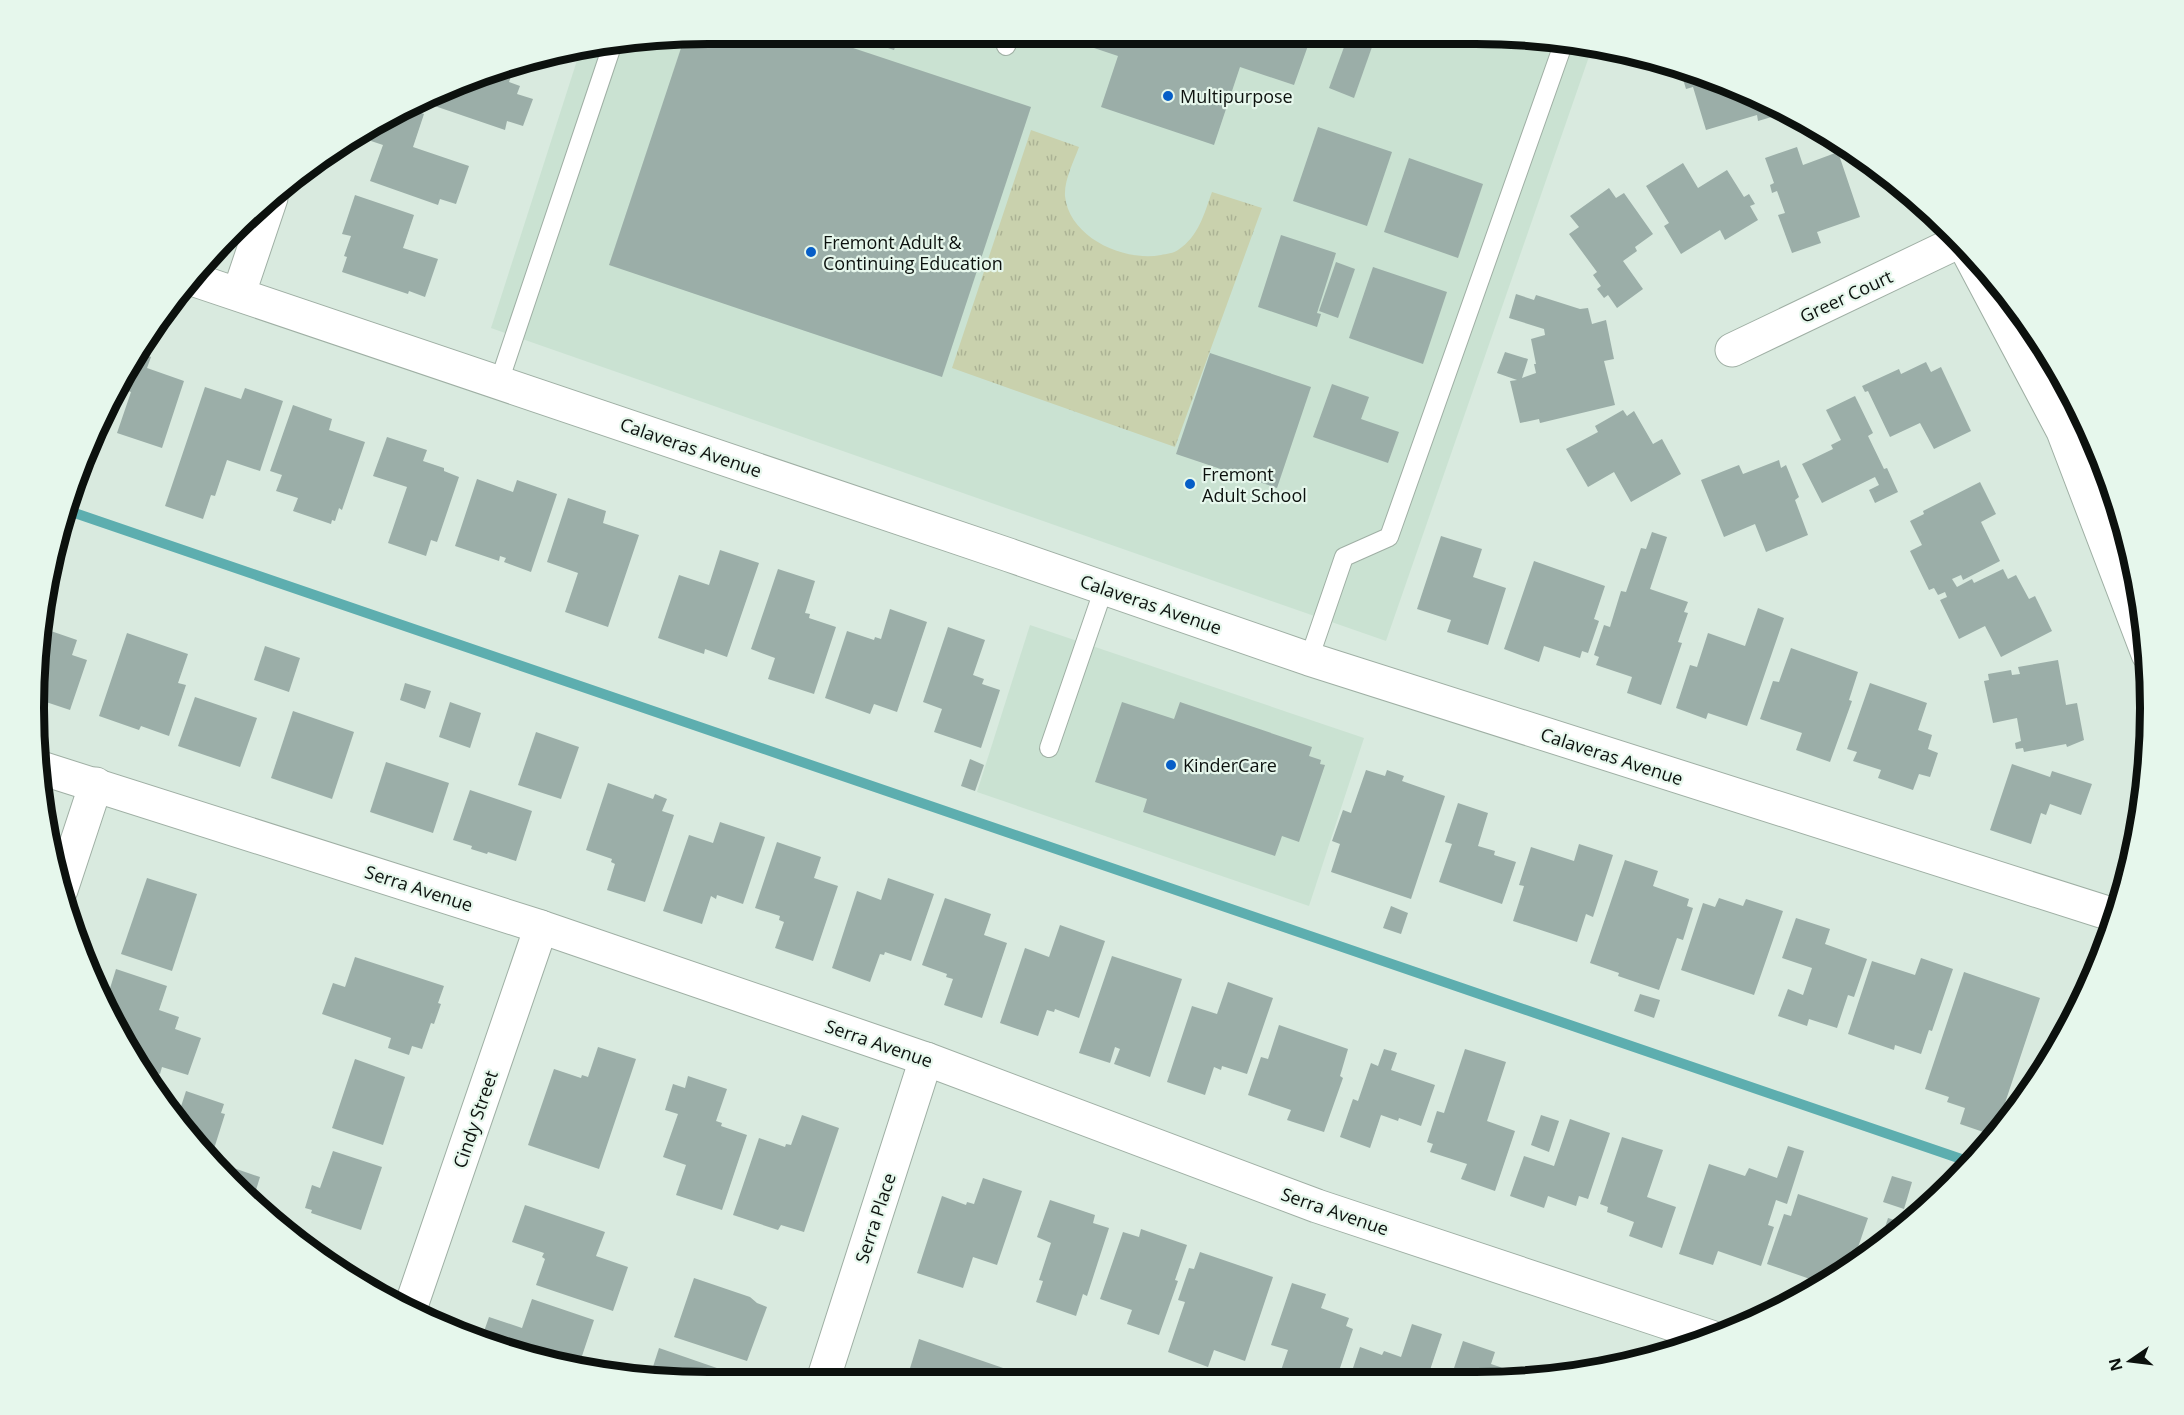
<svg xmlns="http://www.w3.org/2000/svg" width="2184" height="1415" font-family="'Open Sans',sans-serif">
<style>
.built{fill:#cae2d2}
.grass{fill:url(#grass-tufts)}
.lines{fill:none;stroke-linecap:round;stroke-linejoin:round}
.stream{stroke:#5daeaf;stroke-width:10}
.building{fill:#9baea8}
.service-casing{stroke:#9fafa4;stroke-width:20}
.minor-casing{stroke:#9fafa4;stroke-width:35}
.service{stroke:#fff;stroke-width:18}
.minor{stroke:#fff;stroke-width:33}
.poi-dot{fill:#065ec7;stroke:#e6f7ec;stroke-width:2}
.labels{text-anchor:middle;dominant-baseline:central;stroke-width:4.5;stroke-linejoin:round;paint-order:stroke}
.poi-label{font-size:18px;fill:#0c110e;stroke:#e6f7ec;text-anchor:start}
.street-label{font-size:18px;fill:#0c110e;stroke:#e6f7ec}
.rim{fill:none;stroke:#0c110e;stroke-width:8}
</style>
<defs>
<pattern id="grass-tufts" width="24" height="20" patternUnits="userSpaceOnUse" patternTransform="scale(1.5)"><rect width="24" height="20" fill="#c9d1ad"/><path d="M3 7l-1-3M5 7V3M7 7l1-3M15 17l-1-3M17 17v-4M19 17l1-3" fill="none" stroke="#abb294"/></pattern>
</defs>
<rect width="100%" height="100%" fill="#d9eadf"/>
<g class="built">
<polygon points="619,39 1565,39 1593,45 1386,641 491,328 581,48"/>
<polygon points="1030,625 1364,738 1309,906 977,792"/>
</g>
<path class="grass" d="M1031,130L1079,147C1074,161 1064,180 1065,196C1069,237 1123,262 1161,255C1166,254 1174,253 1178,250C1199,236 1204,214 1212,192L1262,208L1175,447L952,368Z"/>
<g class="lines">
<polyline class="stream" points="66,510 1973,1163"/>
</g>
<g class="building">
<polygon points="684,39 826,39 1031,107 942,377 609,265"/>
<polygon points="861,39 898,39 894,50"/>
<polygon points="1067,39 1305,39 1310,40 1294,85 1240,67 1214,145 1101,107 1118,56"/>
<polygon points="1347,39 1372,47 1354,98 1329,88"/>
<polygon points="507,65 514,67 509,82 520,86 517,94 533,99 523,126 507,121 505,130 423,102 491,69"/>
<polygon points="1679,66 1693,69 1775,102 1789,112 1758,121 1757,115 1706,130 1693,87 1686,89"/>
<polygon points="410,109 424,114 413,147 469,166 456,204 440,199 438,205 370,181 383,145 371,141 377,125"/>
<polygon points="1318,127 1392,152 1367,226 1293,201"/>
<polygon points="1797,147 1803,165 1838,152 1860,217 1817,232 1821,243 1792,253 1778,215 1785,213 1777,191 1772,193 1770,185 1774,183 1765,158"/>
<polygon points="1409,158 1483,184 1458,258 1384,232"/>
<polygon points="1683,163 1698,188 1727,170 1744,197 1749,194 1755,204 1750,206 1758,220 1725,240 1720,230 1681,254 1664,226 1669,223 1646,186"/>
<polygon points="1609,188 1616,198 1624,193 1653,234 1635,247 1637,251 1623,261 1643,289 1617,308 1608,295 1604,298 1597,289 1601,286 1593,275 1597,272 1569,234 1579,227 1570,216"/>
<polygon points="355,195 414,215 403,248 438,259 425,297 409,291 408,294 342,272 347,257 344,256 351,236 342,234"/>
<polygon points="1281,235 1336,253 1317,313 1321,314 1317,327 1258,307"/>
<polygon points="1336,262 1355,269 1338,318 1319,311"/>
<polygon points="1373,267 1447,292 1423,364 1349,338"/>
<polygon points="1516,294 1534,300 1536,295 1580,309 1588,308 1592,324 1606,320 1614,359 1604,361 1615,405 1540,423 1539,419 1520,423 1510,381 1517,380 1497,373 1505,352 1528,359 1522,378 1536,373 1534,364 1536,364 1531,339 1545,335 1544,329 1509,318"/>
<polygon points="140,353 151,357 147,368 184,381 162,448 117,433 131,392 120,388"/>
<polygon points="1210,353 1311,387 1277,488 1176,454"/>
<polygon points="1926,362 1931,372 1941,367 1971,431 1934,449 1920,423 1890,437 1868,391 1865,392 1862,386 1899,369 1901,374"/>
<polygon points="1332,384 1369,397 1361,419 1399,432 1388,463 1313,437"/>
<polygon points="205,387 241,399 245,388 283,401 260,471 227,460 215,496 211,495 203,519 165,506"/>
<polygon points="1855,396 1873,433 1868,436 1884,469 1887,468 1898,492 1875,503 1869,490 1879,485 1875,477 1822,503 1802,464 1833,449 1831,445 1841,440 1826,410"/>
<polygon points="293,405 332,419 329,430 365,442 342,510 339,508 335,521 332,520 331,524 293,511 298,498 276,491 282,475 270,471"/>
<polygon points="1623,410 1627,416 1634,411 1653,444 1662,439 1681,474 1631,502 1614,472 1588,487 1566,449 1598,432 1595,426"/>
<polygon points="387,437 427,450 423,461 444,468 444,471 459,477 437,542 431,540 426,556 388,543 407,487 373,476"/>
<polygon points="1779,460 1781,468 1786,465 1799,497 1795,500 1808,535 1766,552 1755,524 1724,537 1701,480 1739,465 1743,474"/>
<polygon points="477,479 513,492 517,480 557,494 531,572 504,562 506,558 500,556 499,561 455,546"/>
<polygon points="1980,482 1996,514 1981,522 2000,561 1963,580 1961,575 1952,579 1957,587 1972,579 1974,583 2003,569 2008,579 2016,575 2029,599 2035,596 2052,631 2001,657 1985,626 1959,639 1940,600 1947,597 1945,592 1938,595 1934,588 1929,590 1910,551 1922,545 1910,521 1924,514 1923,511"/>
<polygon points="568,498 606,511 603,523 639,535 608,627 565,612 578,573 547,562"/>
<polygon points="1652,532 1667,537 1650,589 1688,602 1684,612 1688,613 1678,642 1682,643 1661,705 1627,693 1632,677 1596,665 1599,657 1594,655 1604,625 1610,627 1621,591 1626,592 1641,548 1646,549"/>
<polygon points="1441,536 1482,549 1473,577 1506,588 1488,645 1447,632 1451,620 1417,609"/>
<polygon points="720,550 759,563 727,657 705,649 704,654 658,638 679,575 709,585"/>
<polygon points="1534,561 1605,586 1594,619 1599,621 1588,653 1582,651 1580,658 1544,646 1539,662 1504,649"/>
<polygon points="778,569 815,581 805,613 810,614 809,618 836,627 814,694 768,679 775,658 751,649"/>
<polygon points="1758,608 1784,618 1747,726 1708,713 1706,719 1676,708 1690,665 1697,667 1708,633 1745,646"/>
<polygon points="890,609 927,622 897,712 874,704 870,714 825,698 847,631 874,640 875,637 881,639"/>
<polygon points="40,621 47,623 45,629 77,640 72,655 87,660 70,710 37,699 34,663"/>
<polygon points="948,627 985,640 973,675 984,679 982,684 1000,690 981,748 934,732 942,709 923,702"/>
<polygon points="127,633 188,654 178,683 186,685 169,736 141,726 139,730 99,716"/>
<polygon points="265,646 300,658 289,692 254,680"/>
<polygon points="1791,648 1858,672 1849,700 1852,701 1830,762 1796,750 1802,733 1760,719 1773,681 1779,682"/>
<polygon points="2058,660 2066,705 2077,703 2084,740 2067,747 2066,744 2024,752 2023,748 2016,749 2015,743 2021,741 2017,718 1993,723 1984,681 1989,680 1988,674 2011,670 2012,675 2020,674 2018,667"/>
<polygon points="405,683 431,691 425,709 400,700"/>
<polygon points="1870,683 1927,703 1918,730 1932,735 1928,749 1938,753 1930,777 1919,774 1913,790 1878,778 1881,770 1853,761 1857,752 1847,749"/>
<polygon points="195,697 257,718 240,767 178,746"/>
<polygon points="450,702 481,713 470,748 439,737"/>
<polygon points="1122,702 1174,719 1180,702 1312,747 1309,756 1321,760 1320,764 1325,765 1299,842 1282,836 1275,856 1143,812 1147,799 1095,782"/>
<polygon points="293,711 354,732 332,799 271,778"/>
<polygon points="536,732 579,747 561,799 518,785"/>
<polygon points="970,759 984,765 975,791 961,786"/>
<polygon points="386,762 449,783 433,833 370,812"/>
<polygon points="2012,764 2050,777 2052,771 2092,784 2081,815 2050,804 2046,815 2041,813 2031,844 1990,830"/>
<polygon points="1366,770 1385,776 1387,770 1404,776 1402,781 1445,796 1411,899 1331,872 1340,844 1332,841 1343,810 1351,813"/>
<polygon points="608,783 653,799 655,794 667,799 662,811 674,815 645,902 607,890 615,864 611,862 612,859 586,850"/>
<polygon points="470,790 532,811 516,861 488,852 487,854 471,849 472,846 453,840"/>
<polygon points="1458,803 1488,813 1478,846 1495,851 1494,855 1516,862 1502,904 1439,882 1452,844 1445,842"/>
<polygon points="720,822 765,837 743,904 717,895 716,899 711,896 702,924 663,911 689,835 713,843"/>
<polygon points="777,842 821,857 814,878 838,886 813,961 775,948 784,922 779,920 780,916 755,908"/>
<polygon points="1579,844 1613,855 1593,917 1586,914 1577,942 1513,921 1524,886 1519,885 1531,847 1574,861"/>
<polygon points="1625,860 1658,871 1653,886 1689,899 1687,906 1693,908 1683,940 1677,938 1659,990 1618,976 1619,973 1590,963"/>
<polygon points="147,878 197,894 172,971 121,954"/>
<polygon points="888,878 934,894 911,961 885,952 884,955 880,954 870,982 832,968 857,891 881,900"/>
<polygon points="945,898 991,914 984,935 1007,943 982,1018 944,1005 953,979 946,977 947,974 922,965"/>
<polygon points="1719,898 1743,906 1746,899 1783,911 1754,995 1681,970 1703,903 1715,907"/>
<polygon points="1391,906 1408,913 1401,934 1383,928"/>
<polygon points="1796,918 1830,929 1825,944 1867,959 1854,997 1848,995 1837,1028 1809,1019 1807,1026 1778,1016 1788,989 1803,995 1812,968 1782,958"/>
<polygon points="1060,925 1105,941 1079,1018 1055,1009 1054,1012 1047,1010 1038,1036 1000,1023 1025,948 1049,957"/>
<polygon points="1112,956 1182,979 1150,1077 1114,1064 1120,1049 1115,1047 1110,1063 1079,1053"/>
<polygon points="355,957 444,986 438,1003 441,1004 434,1024 431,1023 422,1049 412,1046 409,1055 388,1048 391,1038 322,1014 333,983 345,987"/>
<polygon points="1921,958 1953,969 1932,1031 1929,1030 1921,1054 1895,1045 1894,1050 1848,1034 1872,961 1915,975"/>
<polygon points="116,969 167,986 159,1010 179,1017 175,1029 201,1038 188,1075 162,1067 160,1074 138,1066 135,1063 138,1054 127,1051 102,1001 103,996 107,998"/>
<polygon points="1964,972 2040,998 2001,1115 2007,1118 2006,1121 1995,1136 1960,1124 1965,1108 1947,1102 1949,1097 1925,1089"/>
<polygon points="1228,982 1273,998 1247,1074 1222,1066 1221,1070 1214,1067 1205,1095 1167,1082 1192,1006 1217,1014"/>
<polygon points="1640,994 1660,1000 1654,1018 1634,1011"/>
<polygon points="1279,1025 1348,1049 1340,1076 1343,1078 1324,1132 1287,1120 1291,1110 1248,1095 1261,1057 1268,1059"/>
<polygon points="598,1047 636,1059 599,1169 528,1145 554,1069 581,1078 582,1075 588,1077"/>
<polygon points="1384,1049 1397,1053 1391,1070 1435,1085 1421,1126 1399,1118 1398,1121 1381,1115 1370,1148 1340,1137 1353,1099 1358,1101 1371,1063 1378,1066"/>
<polygon points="1465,1049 1506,1062 1487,1121 1515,1131 1495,1191 1461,1179 1467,1164 1430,1152 1433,1144 1427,1142 1437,1111 1444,1113"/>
<polygon points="355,1059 405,1077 383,1145 332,1128"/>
<polygon points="688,1076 727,1089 716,1121 722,1123 721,1126 747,1135 722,1210 676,1195 686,1165 663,1157 678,1114 665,1110 673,1084 685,1088"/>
<polygon points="186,1091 224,1104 221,1113 225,1114 213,1152 200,1147 176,1122"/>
<polygon points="802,1115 839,1128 804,1232 781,1225 778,1230 733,1215 759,1138 785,1147 786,1144 791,1145"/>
<polygon points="1541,1115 1559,1121 1549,1152 1531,1145"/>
<polygon points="1570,1119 1610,1133 1588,1199 1579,1196 1576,1206 1548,1196 1544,1208 1510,1196 1524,1156 1554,1166"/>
<polygon points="1622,1137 1663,1150 1647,1197 1676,1207 1662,1248 1629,1236 1634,1222 1607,1212 1608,1207 1600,1204"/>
<polygon points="1788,1146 1804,1151 1787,1204 1776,1200 1768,1225 1774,1227 1761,1266 1718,1251 1713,1265 1679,1254 1709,1164 1745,1176 1749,1168 1777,1178"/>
<polygon points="333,1151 382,1167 361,1230 311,1213 312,1210 305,1208 312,1185 320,1188"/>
<polygon points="222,1164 260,1177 252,1203 221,1170"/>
<polygon points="1892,1176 1912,1182 1904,1209 1883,1202"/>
<polygon points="983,1178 1022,1191 997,1265 973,1257 963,1288 917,1273 942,1196 966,1205 967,1202 974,1204"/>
<polygon points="1798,1194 1868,1218 1852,1265 1805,1294 1810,1279 1767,1264 1784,1214 1791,1216"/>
<polygon points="1050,1200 1095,1215 1093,1223 1109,1228 1087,1296 1083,1294 1076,1316 1036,1302 1043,1281 1039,1280 1051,1243 1037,1237"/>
<polygon points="525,1205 605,1232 596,1256 628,1267 613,1311 536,1285 545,1259 542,1257 544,1253 512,1242"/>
<polygon points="1888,1218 1907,1224 1878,1249"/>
<polygon points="1141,1229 1187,1245 1175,1280 1178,1281 1159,1335 1127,1324 1132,1310 1100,1299 1123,1232 1139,1237"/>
<polygon points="1200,1252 1273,1277 1245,1361 1214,1350 1208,1367 1168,1352 1185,1302 1178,1300 1189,1268 1194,1269"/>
<polygon points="694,1278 750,1297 757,1303 767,1307 747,1361 674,1337"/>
<polygon points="1292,1283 1326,1294 1321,1308 1349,1318 1346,1326 1353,1329 1336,1380 1278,1379 1288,1350 1271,1345"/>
<polygon points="532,1299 594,1320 579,1365 551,1356 549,1362 533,1359 481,1340 489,1317 522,1328"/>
<polygon points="1412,1324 1442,1334 1429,1373 1423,1371 1420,1380 1349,1380 1360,1347 1382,1355 1384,1351 1401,1357"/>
<polygon points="919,1339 1006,1369 1002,1378 907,1378"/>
<polygon points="1463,1341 1495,1352 1491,1364 1518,1373 1516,1381 1450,1380"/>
<polygon points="659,1348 740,1376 740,1377 650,1376"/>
</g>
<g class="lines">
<g class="service-casing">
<g id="service">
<polyline points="1006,46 1009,39"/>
<polyline points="499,382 614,40"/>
<polyline points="1309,659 1344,557 1389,537 1565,39"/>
<polyline points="1049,748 1104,588"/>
</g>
</g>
<g class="minor-casing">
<g id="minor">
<polyline points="1966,248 2063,431 2148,654"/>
<polyline points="189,278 1009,555 1309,659 2117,916"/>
<polyline points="239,293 271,198"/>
<polyline points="1732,350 1960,241"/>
<polyline points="41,768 541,927 926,1059 1317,1206 1711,1337"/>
<polyline points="61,890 96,784"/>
<polyline points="409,1312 541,927"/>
<polyline points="824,1377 926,1059"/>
</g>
</g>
<use href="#service" class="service"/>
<use href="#minor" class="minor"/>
</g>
<g class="poi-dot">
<circle cx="1168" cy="96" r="6"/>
<circle cx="811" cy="252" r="6"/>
<circle cx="1190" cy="484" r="6"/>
<circle cx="1171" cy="765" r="6"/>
</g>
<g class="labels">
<g class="poi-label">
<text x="1180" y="96">Multipurpose</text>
<text x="823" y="242">Fremont Adult &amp;<tspan x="823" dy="21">Continuing Education</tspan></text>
<text x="1202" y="474">Fremont<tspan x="1202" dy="21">Adult School</tspan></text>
<text x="1183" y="765">KinderCare</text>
</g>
<g class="street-label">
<text transform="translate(1846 296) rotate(-25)">Greer Court</text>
<text transform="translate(691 447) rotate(19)">Calaveras Avenue</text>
<text transform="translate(1151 604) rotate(19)">Calaveras Avenue</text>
<text transform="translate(1612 756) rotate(18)">Calaveras Avenue</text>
<text transform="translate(419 888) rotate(18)">Serra Avenue</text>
<text transform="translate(879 1043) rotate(19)">Serra Avenue</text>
<text transform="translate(475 1119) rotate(-71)">Cindy Street</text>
<text transform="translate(1335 1211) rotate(19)">Serra Avenue</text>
<text transform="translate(875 1218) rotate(-72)">Serra Place</text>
</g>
</g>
<path d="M0 0H2184V1415H0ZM708 44H1476A664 664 0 0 1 2140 708V708A664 664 0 0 1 1476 1372H708A664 664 0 0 1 44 708V708A664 664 0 0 1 708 44Z" fill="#e6f7ec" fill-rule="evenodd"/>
<path class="rim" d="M708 44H1476A664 664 0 0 1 2140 708V708A664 664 0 0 1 1476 1372H708A664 664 0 0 1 44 708V708A664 664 0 0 1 708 44Z"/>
<g transform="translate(2130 1361) rotate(256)" stroke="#e6f7ec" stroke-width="4.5" paint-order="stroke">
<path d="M0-4.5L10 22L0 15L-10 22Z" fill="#0c110e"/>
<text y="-9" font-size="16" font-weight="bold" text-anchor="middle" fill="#0c110e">N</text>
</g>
</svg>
